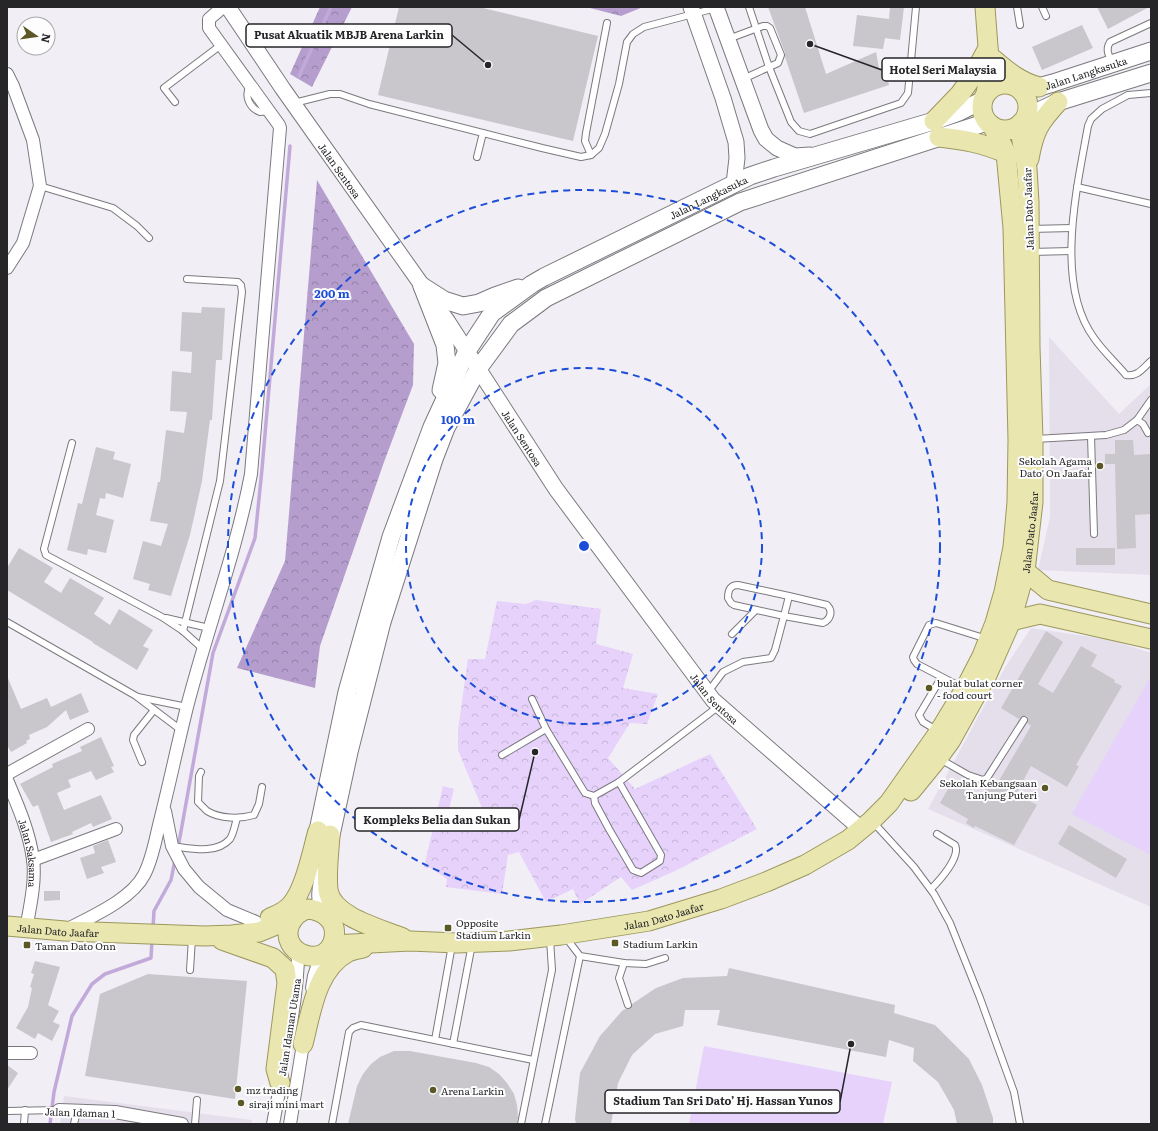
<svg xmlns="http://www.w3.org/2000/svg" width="1158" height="1131" font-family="Literata,serif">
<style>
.built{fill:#e5dfec}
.forest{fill:url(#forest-crowns)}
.park{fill:url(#park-crowns)}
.pitch{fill:#e6d2fb}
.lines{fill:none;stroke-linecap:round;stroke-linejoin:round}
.stream{stroke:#c1aada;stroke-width:3.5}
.building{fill:#c9c6cc}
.service-casing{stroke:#7b797e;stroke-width:8}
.minor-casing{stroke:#7b797e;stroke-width:14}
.tertiary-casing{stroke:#7b797e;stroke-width:17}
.secondary-casing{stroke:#7b797e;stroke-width:19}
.primary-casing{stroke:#9c985d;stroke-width:21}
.service{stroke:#fff;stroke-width:6}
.minor{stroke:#fff;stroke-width:12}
.tertiary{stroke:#fff;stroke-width:15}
.secondary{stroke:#fff;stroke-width:17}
.primary{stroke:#e9e6af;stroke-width:19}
.ring{fill:none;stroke:#1d4ed8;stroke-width:2;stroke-dasharray:7 5}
.poi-dot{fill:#5b5825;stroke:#fdfdfe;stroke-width:1.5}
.labels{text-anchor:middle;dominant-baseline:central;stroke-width:4;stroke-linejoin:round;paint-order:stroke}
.street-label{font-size:10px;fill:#262528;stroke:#fdfdfe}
.poi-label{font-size:10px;fill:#262528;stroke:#fdfdfe;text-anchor:start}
.centre{fill:#1d4ed8;stroke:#fdfdfe;stroke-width:2}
.ring-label{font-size:12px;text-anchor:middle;font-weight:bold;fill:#1d4ed8;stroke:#fdfdfe;stroke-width:4;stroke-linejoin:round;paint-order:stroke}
.leader{fill:none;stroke:#262528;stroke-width:1.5}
.callout-dot{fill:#262528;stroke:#fdfdfe;stroke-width:1.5}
.callout{fill:#fdfdfe;stroke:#262528;stroke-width:1.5}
.callout-label{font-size:11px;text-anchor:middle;font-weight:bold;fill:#262528}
</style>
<defs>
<pattern id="forest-crowns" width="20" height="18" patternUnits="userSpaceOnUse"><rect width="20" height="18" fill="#b59ecd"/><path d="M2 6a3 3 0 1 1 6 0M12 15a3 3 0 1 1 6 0" fill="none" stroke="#9381a6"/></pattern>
<pattern id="park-crowns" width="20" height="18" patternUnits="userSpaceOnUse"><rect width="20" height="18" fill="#e6d2fb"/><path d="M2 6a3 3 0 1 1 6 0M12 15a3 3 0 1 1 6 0" fill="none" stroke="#c5b4d7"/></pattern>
</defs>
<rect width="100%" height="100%" fill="#f1eef5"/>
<g class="built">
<polygon points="1049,337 1119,414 1151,384 1151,575 1038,570 1050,517"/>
<polygon points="1031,628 1111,640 1151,653 1151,907 928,809 1006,666"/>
<polygon points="64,1096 252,1120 251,1124 60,1124"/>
</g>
<g class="forest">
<polygon points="320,7 352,7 312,87 290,74"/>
<polygon points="586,7 643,7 621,16"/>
<polygon points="317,180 414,344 413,385 384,462 320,646 315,688 237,668 285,561"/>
</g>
<polygon class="park" points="536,600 601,609 596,644 633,654 623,688 658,694 647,724 630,723 608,758 635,789 710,754 757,829 675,871 632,890 621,877 580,904 573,889 546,902 519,852 508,855 502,894 446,887 447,879 431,868 424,867 443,786 454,789 448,813 485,815 458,750 458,730 468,659 485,659 497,601 526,604"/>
<g class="pitch">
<polygon points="1151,676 1151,855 1072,814"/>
<polygon points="704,1046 892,1082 883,1124 689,1124"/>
</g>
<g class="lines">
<g class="stream">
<polyline points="299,76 331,7"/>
<polyline points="178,848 213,653 255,538 262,469 290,146"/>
<polyline points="153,928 154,911 171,880 175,860"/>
<polyline points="50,1124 54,1092 72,1016 92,984 105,974 151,958 152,940"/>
</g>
</g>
<g class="building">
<polygon points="399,7 479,7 598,36 573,141 378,95"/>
<polygon points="768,7 805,7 826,74 876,52 879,68 885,68 889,85 804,113 785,57 785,53"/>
<polygon points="890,7 904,7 900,40 885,38 883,49 853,46 857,15 889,19"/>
<polygon points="1097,7 1149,7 1108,29"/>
<polygon points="1082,25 1093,48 1042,70 1032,47"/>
<polygon points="202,307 225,308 222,360 216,360 212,420 210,420 202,481 190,535 171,596 148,590 150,584 133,579 143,541 161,546 168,524 150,521 158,482 160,482 166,430 184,433 187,412 170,411 172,371 191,373 192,352 180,351 182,312 201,313"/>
<polygon points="1115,440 1133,440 1134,455 1151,454 1151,514 1135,515 1136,548 1117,549 1115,464 1105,464 1105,454 1115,454"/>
<polygon points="96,447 115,452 113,459 131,464 123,498 106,493 105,499 100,498 96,515 114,520 106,553 88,549 87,555 67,550 78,503 82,504"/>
<polygon points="19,548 53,568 44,582 61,593 70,578 104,598 94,614 110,625 119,609 153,630 143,646 149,649 137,670 93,643 93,642 7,590 7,568"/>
<rect x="1076" y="548" width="39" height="17"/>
<polygon points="1046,631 1063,642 1038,684 1053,693 1081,646 1097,655 1091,666 1115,680 1114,682 1122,686 1076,765 1079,766 1067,787 1031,766 1016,794 1037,805 1014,845 975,826 974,828 966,823 968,819 940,803 952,782 980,798 991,780 997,784 1031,726 1027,723 1028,720 1026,716 1022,716 1019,719 1001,708"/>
<polygon points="7,676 21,709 47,698 51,707 81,693 89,712 70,720 66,710 47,727 29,735 30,739 26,741 27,743 11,752 7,745"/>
<polygon points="101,737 114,766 111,767 114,772 96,780 91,771 68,780 71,787 57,793 64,810 101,795 112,819 93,827 91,823 72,832 73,834 51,842 38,805 33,807 20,784 53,767 52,764 82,751 80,747"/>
<polygon points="1069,825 1127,859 1116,878 1058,844"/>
<polygon points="108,840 116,862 101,867 104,873 87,879 80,858 95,853 93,846"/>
<polygon points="44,891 60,891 60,900 44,901"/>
<polygon points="35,961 60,967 48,1005 59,1011 53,1022 60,1025 52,1041 38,1033 35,1039 16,1028 28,1007 32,988 30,987 34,974 31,973"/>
<polygon points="729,968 895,1005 894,1013 935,1025 969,1059 982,1085 993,1118 993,1124 957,1124 954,1110 938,1082 913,1061 914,1048 889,1040 886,1057 717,1025 720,1010 685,1010 683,1026 655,1034 632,1055 618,1083 611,1124 576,1124 575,1119 580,1073 600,1036 622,1011 625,1009 631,1008 632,1004 656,988 683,978 727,976"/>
<polygon points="148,974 247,981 235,1099 85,1076 100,994"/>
<polygon points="394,1051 410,1051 476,1063 489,1067 499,1074 507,1083 514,1094 517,1105 518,1117 517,1124 348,1124 357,1086 363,1074 371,1064 380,1057"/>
<polygon points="7,1065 18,1073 7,1090"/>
</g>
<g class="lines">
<g class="service-casing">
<g id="service">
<polyline points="749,7 769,67 791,122 799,131 810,134 901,103 908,93 916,7"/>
<polyline points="1017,7 1020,25"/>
<polyline points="1042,7 1046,16"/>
<polyline points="728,39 763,26 767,26 770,28 781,55 778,63 743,79"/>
<path d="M1112,63C1109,55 1105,50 1110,42L1151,23"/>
<path d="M250,86C244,95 249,108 260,112L269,111"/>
<path d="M1151,93L1128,95L1102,109L1091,119L1088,126C1077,188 1054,283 1094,338C1103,351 1116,363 1126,375C1138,377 1143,368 1151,361"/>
<polyline points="175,102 164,88 221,45"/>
<polyline points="294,103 330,94 340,94 369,104 542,148 581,157 591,155 599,148 605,134 619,84 627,42 633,34 644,27 716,8"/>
<polyline points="591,155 585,141 586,133 607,23"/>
<polyline points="477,157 483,133"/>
<polyline points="40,186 113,208 137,226 149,238"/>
<polyline points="1077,187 1151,204"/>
<polyline points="1030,229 1072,228"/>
<polyline points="1031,252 1071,251"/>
<polyline points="1137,420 1143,424 1148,433"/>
<polyline points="1091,436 1094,534"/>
<polyline points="1035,439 1106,435 1124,430 1137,420 1151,400"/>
<polyline points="72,443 44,549 46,555 162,617 183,631 203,649"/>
<polyline points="166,618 209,628"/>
<polyline points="7,622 136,696 181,730"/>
<polyline points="183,631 220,481 242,292 241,285 238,282 187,279"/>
<polyline points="732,634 756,610"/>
<polyline points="963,688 917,664 914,660 913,657 929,625 936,623 987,639"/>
<path d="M708,692L723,672L743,662L771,658L775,650L784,616L823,623C831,619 833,611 827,605L789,596L784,616L734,605L731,603L728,598C728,590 730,585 738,585L789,596"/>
<polyline points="138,697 187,707"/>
<polyline points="532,699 546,729"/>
<polyline points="938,731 923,722 919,715 941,678"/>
<polyline points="502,755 546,729 585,793 594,796 619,782"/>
<polyline points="940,759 968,775 983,780 987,778 1024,720"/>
<polyline points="142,762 133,740 134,735 154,710"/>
<path d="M201,772L199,776L198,802C201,805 204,808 207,811C220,819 240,819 254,815L259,804L262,787"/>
<polyline points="594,796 595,803 609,829 633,870 641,873 660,861 661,855 619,782 719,706"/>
<polyline points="873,822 914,867 934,894 950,923 980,998 1014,1092 1020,1124"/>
<path d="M172,846C190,848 216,855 230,839C234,833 235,824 237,818"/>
<path d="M931,889C939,881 961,857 955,845L937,834"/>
<polyline points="569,936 570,943 580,956 624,963 646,964 665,958"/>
<polyline points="624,963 619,978 628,1005"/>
<polyline points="190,970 192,938"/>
<polyline points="435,1040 452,945"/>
<polyline points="453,1044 472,944"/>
<polyline points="7,1111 59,1110"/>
<polyline points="24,1124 25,1110"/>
<polyline points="74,1124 77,1111"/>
<polyline points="195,1124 197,1100"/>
<polyline points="332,1124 349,1032 353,1028 361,1025 533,1060"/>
<polyline points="521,1124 552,970 550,939"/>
<polyline points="545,1124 580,956"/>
</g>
</g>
<g class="minor-casing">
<g id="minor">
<polyline points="7,74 13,86 33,140 40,186 23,243 7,268"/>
<polyline points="7,774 88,729"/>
<path id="s1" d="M7,780C18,806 29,831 33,859C36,881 30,907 26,929"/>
<polyline points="165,811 172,846 184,869 199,887 227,910 256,922"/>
<polyline points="33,860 116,829"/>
<path d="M66,930C90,917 131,900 144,875C152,860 155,842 159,825C169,786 177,747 187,707C207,629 236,553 251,474L280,128L279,125L209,28V19L223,7"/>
<polyline points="312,988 314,976 321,955"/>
<path d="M289,1034C294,1007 298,981 298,953"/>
<polyline points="7,1053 31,1053"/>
<polyline points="59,1110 115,1112 182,1124"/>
<polyline points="273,1124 282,1076"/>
<polyline points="290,1124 304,1038"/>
</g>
</g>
<g class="tertiary-casing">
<g id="tertiary">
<path id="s2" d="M228,7L283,89L448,322L556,489L713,700L861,829"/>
<polyline points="691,7 723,98 736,142 737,158 734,184"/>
<polyline points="716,7 761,130 766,139 777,148 795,156 810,155"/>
</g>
</g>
<g class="secondary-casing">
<g id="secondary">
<path id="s3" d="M1025,88L1039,87L1053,83L1151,51"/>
<polyline points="1026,117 1058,102 1151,73"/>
<polyline points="422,286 445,345 447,363 441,390"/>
<polyline points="422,286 444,300 463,306 479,303 495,296 518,288"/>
<path id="s4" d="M315,845L347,692L363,635L391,537L432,427L467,351L492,313L532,284L544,277L750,176L774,168L934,121L959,112L983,100"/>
<polyline points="328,849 349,752 382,622 434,459 446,428 478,369 511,324 546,298 740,202 987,122"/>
<path d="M324,873C321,889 318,898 325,913"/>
</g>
</g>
<g class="primary-casing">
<g id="primary">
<polyline points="985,7 990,73 986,93"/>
<path d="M993,59C1007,71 1020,82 1039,87"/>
<circle cx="1005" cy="107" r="23"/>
<polyline points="934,121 960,94 973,76 988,48"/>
<path d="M939,137C966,140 981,143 1006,153"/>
<path d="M1029,159C1034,130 1039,123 1058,102"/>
<polyline points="1025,571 1048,590 1151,614"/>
<polyline points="1011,621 1040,614 1151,639"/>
<path id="s5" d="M911,791L938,758L951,740L987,675L1011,621L1025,571L1033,502V439L1030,347L1029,202L1027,169L1021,135V123"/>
<path d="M330,835C329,853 326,872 328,890C332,917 381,929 403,938"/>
<path d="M308,909C326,911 339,923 333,942C323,970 278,953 290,924C294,916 300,911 308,909Z"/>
<path d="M270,918C277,915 285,912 291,905C305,889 312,852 318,831"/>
<path id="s6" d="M7,926L65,931L205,936L232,935L259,932L293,918"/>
<polyline points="222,940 273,958 285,969 287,983 276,1069 280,1083"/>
<path id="s7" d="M332,945L410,941L457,943L509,941L561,935L649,921L721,899L766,882L805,865L848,840L871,821L889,803L939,732L965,689L982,656L995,623L1004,592L1013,547L1017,502L1018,440L1013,228L1006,153L993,127"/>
<path d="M303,1044C311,1013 316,969 348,952C352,950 358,949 363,948"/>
</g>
</g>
<use href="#service" class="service"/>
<use href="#minor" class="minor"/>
<use href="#tertiary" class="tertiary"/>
<use href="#secondary" class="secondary"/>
<use href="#primary" class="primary"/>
</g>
<g class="ring">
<circle cx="584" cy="546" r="178"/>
<circle cx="584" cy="546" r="356"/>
</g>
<g class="poi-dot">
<circle cx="1100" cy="466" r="4"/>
<circle cx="929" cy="688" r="4"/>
<circle cx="1045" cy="788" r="4"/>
<rect x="444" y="924" width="8" height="8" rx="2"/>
<rect x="611" y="939" width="8" height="8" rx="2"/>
<rect x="23" y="941" width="8" height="8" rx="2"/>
<circle cx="238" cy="1089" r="4"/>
<circle cx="433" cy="1090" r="4"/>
<circle cx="241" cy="1103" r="4"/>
</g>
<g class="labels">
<g class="street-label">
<text stroke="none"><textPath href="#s3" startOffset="63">Jalan Langkasuka</textPath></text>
<text stroke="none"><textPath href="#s2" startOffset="198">Jalan Sentosa</textPath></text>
<text stroke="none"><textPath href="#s4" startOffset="810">Jalan Langkasuka</textPath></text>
<text transform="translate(1028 209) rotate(-92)">Jalan Dato Jaafar</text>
<text stroke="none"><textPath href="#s2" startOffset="522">Jalan Sentosa</textPath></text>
<text stroke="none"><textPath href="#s5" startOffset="289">Jalan Dato Jaafar</textPath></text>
<text stroke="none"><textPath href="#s2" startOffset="846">Jalan Sentosa</textPath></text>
<text stroke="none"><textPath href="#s1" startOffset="77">Jalan Saksama</textPath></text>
<text stroke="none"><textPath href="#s7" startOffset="334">Jalan Dato Jaafar</textPath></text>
<text stroke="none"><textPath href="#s6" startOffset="51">Jalan Dato Jaafar</textPath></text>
<text transform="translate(289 1027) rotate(-81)">Jalan Idaman Utama</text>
<text transform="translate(80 1112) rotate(2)">Jalan Idaman 1</text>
</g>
<g class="poi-label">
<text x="1092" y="460" text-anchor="end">Sekolah Agama<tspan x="1092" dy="12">Dato' On Jaafar</tspan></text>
<text x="937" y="682">bulat bulat corner<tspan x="937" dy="12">- food court</tspan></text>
<text x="1037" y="782" text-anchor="end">Sekolah Kebangsaan<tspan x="1037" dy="12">Tanjung Puteri</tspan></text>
<text x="456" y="922">Opposite<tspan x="456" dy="12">Stadium Larkin</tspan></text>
<text x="623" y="943">Stadium Larkin</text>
<text x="35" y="945">Taman Dato Onn</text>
<text x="246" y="1089">mz trading</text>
<text x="441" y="1090">Arena Larkin</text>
<text x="249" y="1103">siraji mini mart</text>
</g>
</g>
<circle cx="584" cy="546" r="6" class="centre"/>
<g class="ring-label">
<text x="332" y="298">200 m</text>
<text x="458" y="424">100 m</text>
</g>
<path class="leader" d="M488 65L452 35M810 44L882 70M535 752L519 820M851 1044L840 1102"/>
<g class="callout-dot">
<circle cx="488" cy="65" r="4"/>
<circle cx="810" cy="44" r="4"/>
<circle cx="535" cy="752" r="4"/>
<circle cx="851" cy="1044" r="4"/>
</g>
<g class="callout">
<rect x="246" y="24" width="206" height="23" rx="4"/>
<rect x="882" y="58" width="123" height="23" rx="4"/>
<rect x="355" y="808" width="164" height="23" rx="4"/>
<rect x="605" y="1090" width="235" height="23" rx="4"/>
</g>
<g class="callout-label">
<text x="349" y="39">Pusat Akuatik MBJB Arena Larkin</text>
<text x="943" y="74">Hotel Seri Malaysia</text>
<text x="437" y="824">Kompleks Belia dan Sukan</text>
<text x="723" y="1105">Stadium Tan Sri Dato’ Hj. Hassan Yunos</text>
</g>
<rect width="1158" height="1131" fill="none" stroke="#262528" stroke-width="16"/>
<g transform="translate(36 36) rotate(103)"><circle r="19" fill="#fdfdfe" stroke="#a7a7a8"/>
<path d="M0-3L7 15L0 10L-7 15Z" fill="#5b5825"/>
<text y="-6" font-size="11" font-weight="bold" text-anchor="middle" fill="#262528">N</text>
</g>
</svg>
